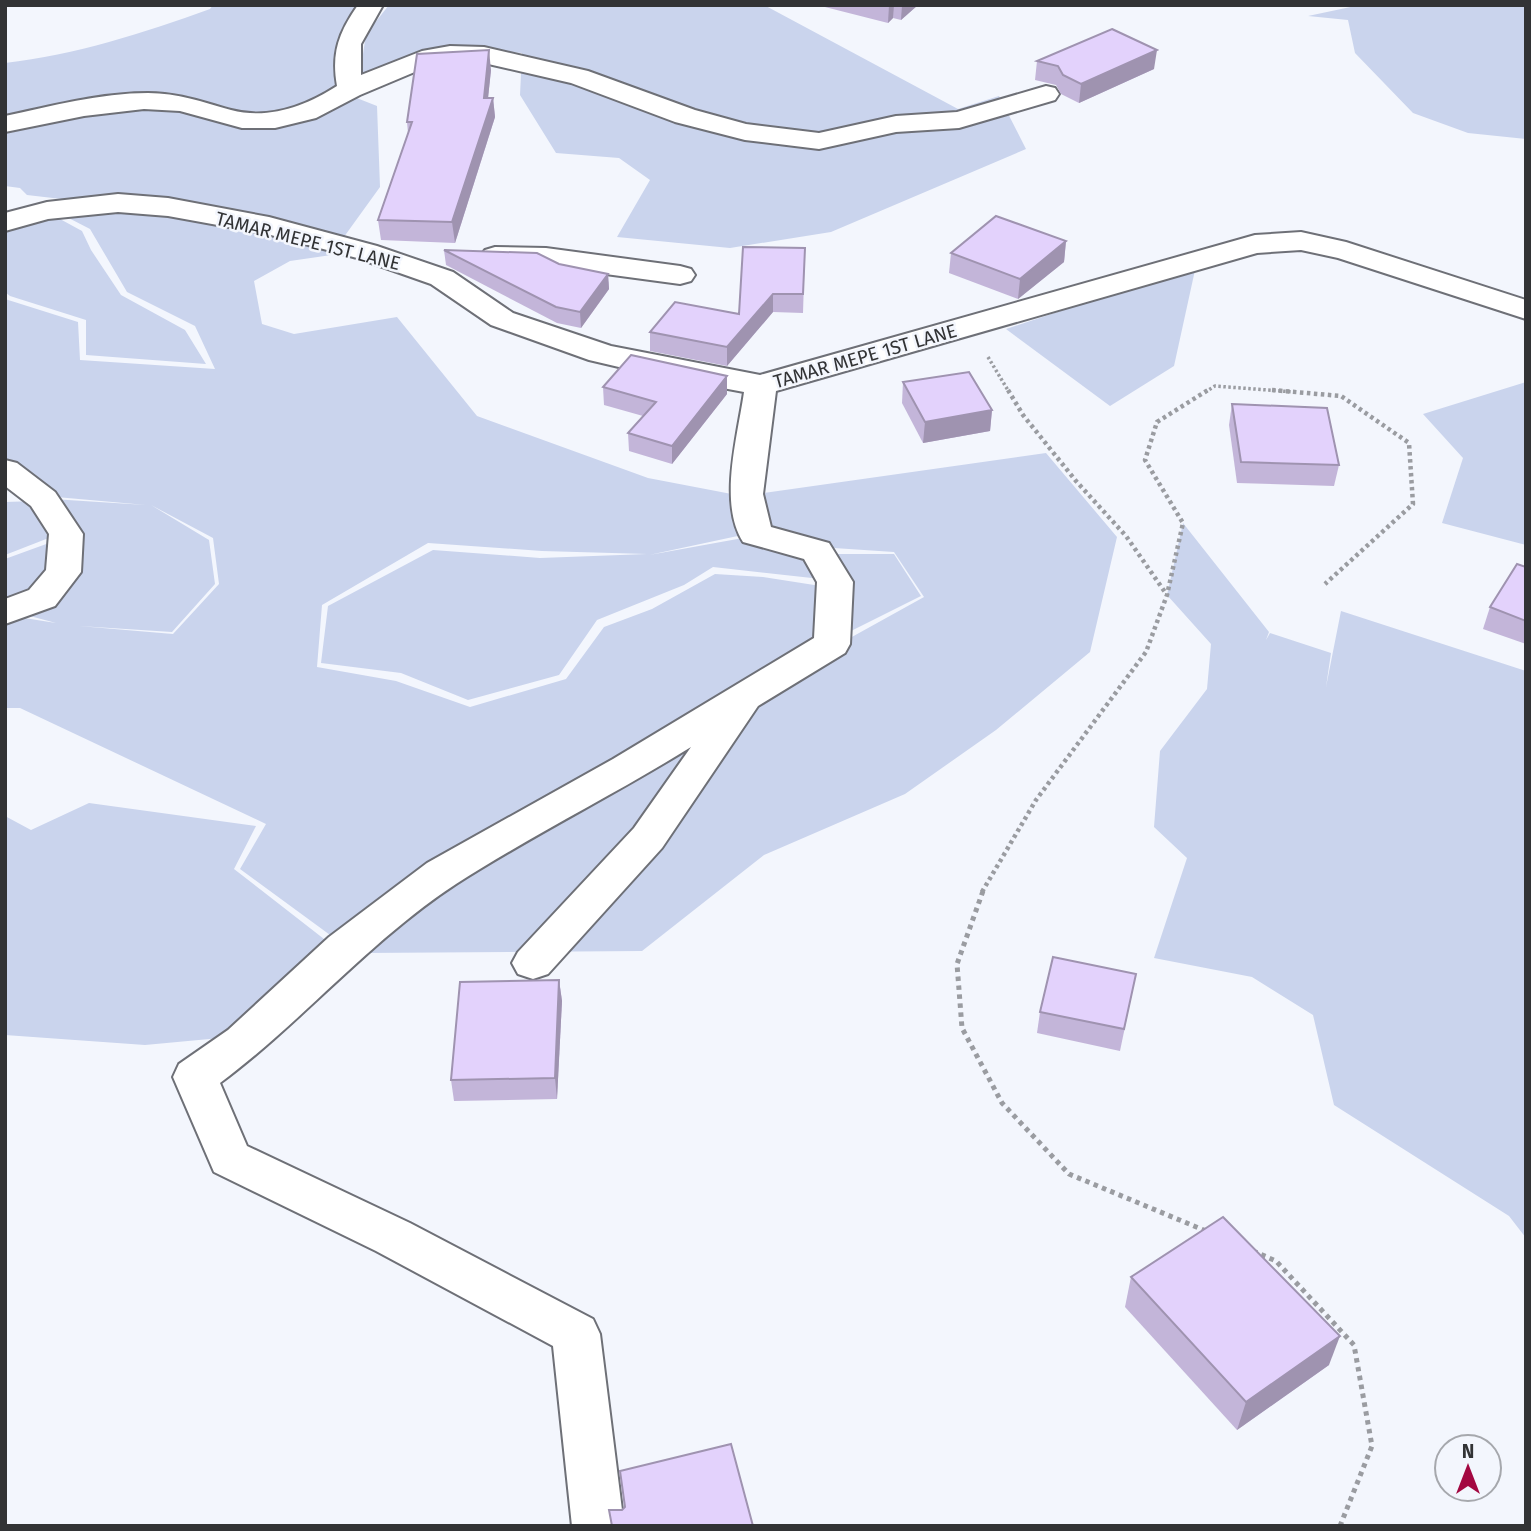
<svg xmlns="http://www.w3.org/2000/svg" width="1531" height="1531" font-family="'Fira Sans',sans-serif">
<style>
.green{fill:#cad4ed;fill-rule:evenodd}
.lines{fill:none;stroke-linecap:round;stroke-linejoin:round}
.minor-casing{stroke:#6e7077;stroke-width:4}
.path-far2{stroke:#9a9ca1;stroke-width:3.5;stroke-dasharray:2.5 2.5;stroke-linecap:butt}
.path-far1{stroke:#9a9ca1;stroke-width:4.5;stroke-dasharray:3.5 3.5;stroke-linecap:butt}
.path{stroke:#9a9ca1;stroke-width:5;stroke-dasharray:4.5 4.5;stroke-linecap:butt}
.minor{fill:#fff;fill-rule:evenodd}
.wall{fill:#c3b5d9}
.shaded-wall{fill:#9f93b0}
.building{fill:#e3d2fc;stroke:#9f93b0;stroke-width:2}
.labels{text-anchor:middle;dominant-baseline:central;stroke-width:5;stroke-linejoin:round;paint-order:stroke}
.far-street-label{font-size:19px;fill:#323335;stroke:#f3f6fd}
</style>
<rect width="100%" height="100%" fill="#f3f6fd"/>
<g class="green">
<path d="M213,5H371L344,93L377,106L380,187L341,241L96,203L27,195L20,188L5,186V63C76,55 143,33 210,9Z"/>
<polygon points="389,5 764,5 958,109 999,96 1026,149 831,232 730,248 617,237 650,180 619,158 556,153 520,95 522,53 461,48 411,55 360,74 366,34"/>
<polygon points="1360,5 1526,5 1526,139 1468,133 1413,113 1355,53 1348,20 1308,16"/>
<path d="M165,210L359,251L290,261L254,281L262,324L294,334L397,317L477,416L648,478L742,496L747,534L649,555L754,536L814,554H894L921,596L839,637V581L713,567L684,585L597,620L559,675L468,700L401,673L321,663L328,606L433,550L540,558L647,554L542,551L428,543L322,605L317,667L396,681L470,707L566,679L604,627L652,609L715,574L763,577L827,587L820,641L341,943L240,869L266,824L20,708H5V615L56,623L15,612L44,601L52,499L146,505L45,496L5,462V299L78,322L80,360L215,369L195,326L127,292L90,229L57,212ZM151,505L213,538L219,584L173,634L79,626L172,632L215,584L209,540Z"/>
<polygon points="49,213 82,231 91,250 121,295 185,330 206,364 86,355 86,320 10,296 5,292 5,225"/>
<polygon points="1195,270 1174,366 1110,406 1006,329 1163,277"/>
<polygon points="1526,382 1526,545 1442,523 1463,458 1423,414"/>
<polygon points="1046,453 1117,537 1090,652 996,730 905,794 764,855 642,951 361,953 451,884 636,780 832,648 924,597 894,552 819,547 758,532 750,495"/>
<polygon points="36,501 59,534 5,555 5,502"/>
<polygon points="1183,523 1269,632 1266,640 1270,633 1331,653 1326,687 1341,611 1526,671 1526,1238 1509,1216 1334,1105 1313,1015 1252,977 1154,958 1187,858 1154,827 1160,751 1207,689 1211,644 1167,595"/>
<polygon points="60,539 59,572 5,609 5,559"/>
<polygon points="89,803 256,826 234,869 333,946 231,1037 145,1045 5,1035 5,816 31,830"/>
</g>
<g class="lines">
<g class="minor-casing">
<g id="minor">
<path d="M358,5H383L361,44V75L422,51L450,46L484,47L588,71L695,110L746,124L819,133L896,116L957,112L1046,86L1055,88L1059,94L1055,100L959,128L896,132L819,149L745,140L675,122L571,83L484,63L450,62L429,66L360,95L316,118L275,128H242L180,111L144,109L84,116L5,132V116C52,106 100,93 148,93C178,93 202,102 231,110C268,120 306,106 337,86C331,53 339,32 358,5Z"/>
<path d="M118,194L168,198L269,217L377,246L453,272L513,313L611,346L760,375L1255,235L1301,232L1346,242L1526,300V319L1338,258L1301,250L1257,253L776,391L763,494L771,527L829,543L853,582L850,644L845,653L758,706L662,848L548,974L533,979L518,974L512,963L518,952L634,828L691,747C614,795 532,835 456,884C369,941 302,1022 220,1083L247,1146L410,1223L593,1319L600,1334L624,1526H572L553,1346L376,1251L214,1172L173,1077L179,1064L228,1030L329,937L427,863L613,759L814,638L817,582L804,559L743,542C718,503 738,435 744,392L653,375L589,360L491,325L431,284L357,258L267,234L168,216L118,212L48,219L5,231V213L47,202Z"/>
<polygon points="495,247 546,248 680,266 691,269 695,275 691,281 680,284 546,266 485,262 480,256 485,250"/>
<polygon points="5,460 17,463 55,492 83,534 81,572 55,606 5,624 5,599 29,590 46,570 49,534 31,506 5,486"/>
</g>
</g>
<g class="path-far2">
<polyline points="988,357 1009,392"/>
<polyline points="1205,392 1215,386 1294,392"/>
</g>
<g class="path-far1">
<polyline points="1008,390 1023,415 1076,481 1126,536 1167,595"/>
<polyline points="1272,390 1341,396 1409,443 1413,504 1325,584"/>
<polyline points="982,892 1036,800 1146,652 1167,595 1183,523 1145,460 1157,422 1208,390"/>
</g>
<g class="path">
<polyline points="983,891 957,964 962,1028 1002,1103 1069,1174 1206,1231"/>
<polyline points="1253,1251 1276,1261 1354,1345 1372,1446 1340,1526"/>
</g>
<use href="#minor" class="minor"/>
</g>
<g class="wall">
<polygon points="918,5 901,20 893,18 888,23 821,6"/>
<polygon points="1037,61 1154,69 1079,103 1061,94 1056,85 1035,80"/>
<polygon points="491,70 488,98 493,98 495,117 455,243 381,240 378,220 408,133 407,122"/>
<polygon points="1066,241 1064,262 1018,299 949,273 951,253"/>
<polygon points="805,248 803,313 773,312 727,366 650,351 650,332 739,314"/>
<polygon points="444,250 559,264 608,274 609,289 581,328 557,323 446,265"/>
<polygon points="727,376 727,394 672,464 629,451 628,433 643,416 604,405 603,387"/>
<polygon points="903,382 992,410 990,431 923,443 902,403"/>
<polygon points="1232,404 1339,465 1334,486 1237,483 1229,425"/>
<polygon points="1526,567 1526,644 1483,629 1490,607"/>
<polygon points="1136,974 1120,1051 1037,1033 1040,1012"/>
<polygon points="559,980 562,1001 557,1099 454,1101 451,1080"/>
<polygon points="1131,1277 1329,1365 1237,1430 1125,1307"/>
</g>
<g class="shaded-wall">
<polygon points="889,5 894,5 893,18 888,23"/>
<polygon points="902,5 918,5 901,20"/>
<polygon points="489,50 491,70 486,117 484,98"/>
<polygon points="1157,50 1154,69 1079,103 1081,84"/>
<polygon points="493,98 495,117 455,243 452,222"/>
<polygon points="1066,241 1064,262 1018,299 1020,279"/>
<polygon points="608,274 609,289 581,328 580,312"/>
<polygon points="773,294 773,312 727,366 727,347"/>
<polygon points="727,376 727,394 672,464 672,446"/>
<polygon points="992,410 990,431 923,443 925,422"/>
<polygon points="559,980 562,1001 557,1099 555,1078"/>
<polygon points="1340,1336 1329,1365 1237,1430 1246,1402"/>
</g>
<g class="building">
<polygon points="1112,29 1157,50 1081,84 1063,75 1058,66 1037,61"/>
<polygon points="489,50 484,98 493,98 452,222 378,220 412,122 407,122 417,54"/>
<polygon points="996,216 1066,241 1020,279 951,253"/>
<polygon points="743,247 805,248 803,294 773,294 727,347 650,332 675,302 739,314"/>
<polygon points="444,250 537,253 559,264 608,274 580,312 556,307"/>
<polygon points="631,355 727,376 672,446 628,433 656,402 603,387"/>
<polygon points="969,372 992,410 925,422 903,382"/>
<polygon points="1232,404 1327,408 1339,465 1241,462"/>
<polygon points="1517,564 1526,567 1526,621 1490,607"/>
<polygon points="1053,957 1136,974 1124,1029 1040,1012"/>
<polygon points="559,980 555,1078 451,1080 460,982"/>
<polygon points="1223,1217 1340,1336 1246,1402 1131,1277"/>
<polygon points="731,1444 753,1526 612,1526 609,1510 622,1510 625,1507 620,1471"/>
</g>
<g class="labels">
<g class="far-street-label">
<text transform="translate(308 241) rotate(14)">TAMAR MEPE 1ST LANE</text>
<text transform="translate(865 356) rotate(-16)">TAMAR MEPE 1ST LANE</text>
</g>
</g>
<rect width="1531" height="1531" fill="none" stroke="#323335" stroke-width="14"/>
<g transform="translate(1468 1468)"><circle r="33" fill="#f3f6fd" stroke="#a6a8ad" stroke-width="2"/>
<path d="M0-5L12 26L0 18L-12 26Z" fill="#a30841"/>
<text y="-10" font-size="19" font-weight="bold" text-anchor="middle" fill="#323335">N</text>
</g>
</svg>
